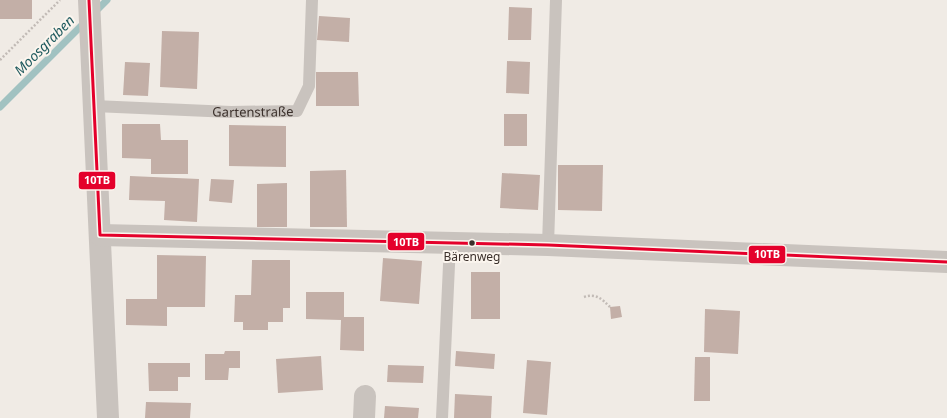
<svg xmlns="http://www.w3.org/2000/svg" width="947" height="418" font-family="'Noto Sans',sans-serif">
<style>
.lines{fill:none;stroke-linecap:round;stroke-linejoin:round}
.stream{stroke:#a1c2c1;stroke-width:7}
.building{fill:#c3afa7}
.path{stroke:#c2bbb6;stroke-width:2.5;stroke-dasharray:2 2;stroke-linecap:butt}
.lane{stroke:#c9c3be;stroke-width:12}
.street{stroke:#c9c3be;stroke-width:22}
.bus-1-casing{stroke:#fbf5ee;stroke-width:6}
.bus-1{stroke:#e4002b;stroke-width:3}
.bus-dot{fill:#3b302b;stroke:#fbf5ee;stroke-width:1.5}
.labels{text-anchor:middle;dominant-baseline:central;stroke-width:4;stroke-linejoin:round;paint-order:stroke}
.bus-label{font-size:12px;fill:#3b302b;stroke:#fbf5ee}
.street-label{font-size:13px;fill:#3b302b;stroke:#fbf5ee}
.water-label{font-size:14px;font-style:italic;fill:#1f5a5e;stroke:#fbf5ee}
.line-badge{stroke:#fbf5ee;stroke-width:1.5}
.badge-label{font-size:11px;text-anchor:middle;font-weight:bold;fill:#fff}
</style>
<rect width="100%" height="100%" fill="#f0ebe5"/>
<g class="lines">
<g class="stream">
<polyline points="95,12 107,0"/>
<polyline points="0,107 86,21"/>
</g>
</g>
<g class="building">
<rect x="0" y="0" width="32" height="19"/>
<polygon points="509,7 532,8 531,40 508,40"/>
<polygon points="319,16 350,18 349,42 317,40"/>
<polygon points="162,31 199,32 197,89 160,87"/>
<polygon points="507,61 530,62 529,94 506,93"/>
<polygon points="125,62 150,63 148,96 123,95"/>
<polygon points="316,72 358,72 359,106 316,106"/>
<rect x="504" y="114" width="23" height="32"/>
<polygon points="122,124 160,124 161,140 188,140 188,174 151,174 151,159 122,158"/>
<polygon points="229,125 286,126 286,167 229,166"/>
<polygon points="558,165 603,165 602,211 558,210"/>
<polygon points="346,170 347,227 310,227 310,171"/>
<polygon points="502,173 540,175 538,210 500,208"/>
<polygon points="130,176 199,179 197,222 164,220 165,201 129,200"/>
<polygon points="211,179 234,180 232,203 209,201"/>
<polygon points="287,183 287,227 257,227 257,184"/>
<polygon points="157,255 206,256 205,307 167,307 167,326 126,325 126,299 157,299"/>
<polygon points="383,258 422,261 419,304 380,301"/>
<polygon points="252,260 290,260 290,308 283,308 283,322 268,322 268,330 243,330 243,322 234,322 235,295 251,295"/>
<rect x="471" y="272" width="29" height="47"/>
<polygon points="306,292 344,292 344,317 364,317 364,351 340,350 341,320 306,319"/>
<polygon points="620,306 622,317 611,319 610,307"/>
<polygon points="705,309 740,311 738,354 704,352"/>
<polygon points="225,351 240,351 240,368 229,368 228,380 205,380 205,354 224,354"/>
<polygon points="456,351 495,354 494,369 455,366"/>
<polygon points="321,356 323,390 278,393 276,359"/>
<polygon points="695,357 710,357 710,401 694,401"/>
<polygon points="527,360 551,362 547,415 523,413"/>
<polygon points="148,363 190,363 190,377 178,377 178,391 149,391"/>
<polygon points="388,365 424,366 423,383 387,382"/>
<polygon points="455,394 492,396 491,418 454,418"/>
<polygon points="146,402 191,403 190,418 145,418"/>
<polygon points="385,406 419,408 418,418 384,418"/>
</g>
<g class="lines">
<g class="path">
<polyline points="0,60 60,0"/>
<path d="M584,297C596,293 602,299 610,307"/>
</g>
<g class="lane">
<path id="s1" d="M94,106L231,112L297,111L309,86L312,0"/>
<polyline points="548,245 556,0"/>
<polyline points="442,418 450,243"/>
</g>
<g class="street">
<polyline points="89,0 108,418"/>
<polyline points="100,235 548,245 947,262"/>
<polyline points="364,418 365,396"/>
</g>
<g class="bus-1-casing">
<polyline id="bus-1" points="89,0 100,235 548,245 947,262"/>
</g>
<use href="#bus-1" class="bus-1"/>
</g>
<circle class="bus-dot" cx="472" cy="243" r="3.5"/>
<g class="labels">
<g class="bus-label">
<text x="472" y="256">Bärenweg</text>
</g>
<g class="street-label">
<text stroke="none"><textPath href="#s1" startOffset="159">Gartenstraße</textPath></text>
</g>
<g class="water-label">
<text transform="translate(44 45) rotate(-45)">Moosgraben</text>
</g>
</g>
<g class="line-badge">
<rect x="78" y="171" width="38" height="19" rx="4" fill="#e4002b"/>
<rect x="387" y="232" width="38" height="19" rx="4" fill="#e4002b"/>
<rect x="748" y="245" width="38" height="19" rx="4" fill="#e4002b"/>
</g>
<g class="badge-label">
<text x="97" y="184">10TB</text>
<text x="406" y="246">10TB</text>
<text x="767" y="258">10TB</text>
</g>
</svg>
